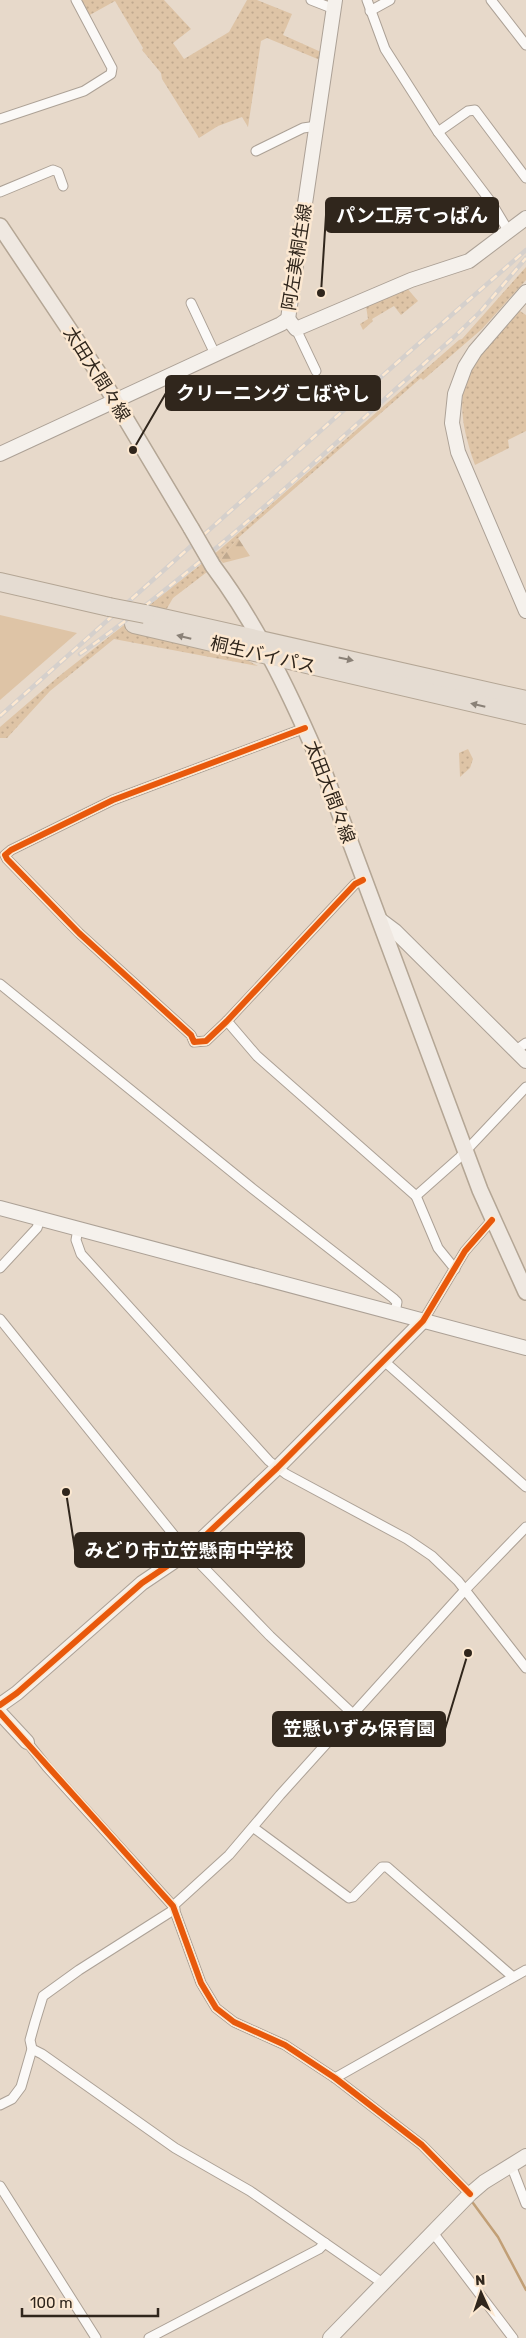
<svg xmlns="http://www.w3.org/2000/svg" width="526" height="2338" font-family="Rubik,'Noto Sans JP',sans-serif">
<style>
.grass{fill:url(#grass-dots)}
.forest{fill:url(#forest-firs)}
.green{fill:#dec4a6}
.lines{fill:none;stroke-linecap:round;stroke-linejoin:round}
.stream{stroke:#c19f76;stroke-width:2.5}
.street-casing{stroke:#aca196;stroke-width:11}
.secondary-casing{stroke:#aca196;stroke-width:16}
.primary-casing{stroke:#b4a695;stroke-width:18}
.highway-casing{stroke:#b4a695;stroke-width:20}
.street{stroke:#fbf9f7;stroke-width:9}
.secondary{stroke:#f5f1ec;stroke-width:14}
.primary{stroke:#efe8e1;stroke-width:15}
.highway{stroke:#e5dcd2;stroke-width:18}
.rail-casing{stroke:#d5d0cc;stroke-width:4.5}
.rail{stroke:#fce8d1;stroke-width:2.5;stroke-dasharray:8;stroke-linecap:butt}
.primary-bridge-casing{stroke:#b4a695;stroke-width:18;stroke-linecap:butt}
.highway-bridge-casing{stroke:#b4a695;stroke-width:20;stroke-linecap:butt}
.primary-bridge{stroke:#efe8e1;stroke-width:15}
.highway-bridge{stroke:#e5dcd2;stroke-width:18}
.cycleway-casing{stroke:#fce8d1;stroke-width:9}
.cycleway{stroke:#e8590c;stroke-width:6}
.oneway{fill:#8a8177}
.labels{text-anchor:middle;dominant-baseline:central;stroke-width:5;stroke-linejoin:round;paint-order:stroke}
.street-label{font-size:18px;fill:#30261c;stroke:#fce8d1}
.leader{fill:none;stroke:#30261c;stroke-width:2}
.callout-dot{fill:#30261c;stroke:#fce8d1;stroke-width:2}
.callout{fill:#30261c;stroke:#30261c;stroke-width:2}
.callout-label{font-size:19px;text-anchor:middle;font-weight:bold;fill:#fff}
</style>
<defs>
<pattern id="grass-dots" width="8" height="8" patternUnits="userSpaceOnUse" patternTransform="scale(1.25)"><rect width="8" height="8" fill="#dec4a6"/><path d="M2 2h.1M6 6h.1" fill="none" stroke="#bfa88e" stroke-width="1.8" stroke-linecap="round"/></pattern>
<pattern id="forest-firs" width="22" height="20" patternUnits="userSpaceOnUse" patternTransform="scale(1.25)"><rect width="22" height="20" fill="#dec4a6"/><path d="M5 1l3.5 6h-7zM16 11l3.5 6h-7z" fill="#bfa88e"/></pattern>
</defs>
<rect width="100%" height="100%" fill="#e7d9ca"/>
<g class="grass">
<polygon points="80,0 164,0 191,29 173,43 184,59 229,32 247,0 257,0 292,14 283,35 321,52 320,60 267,38 261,41 248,127 242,117 218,126 199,138 162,79 161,73 142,50 143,48 115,1 88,16"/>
<polygon points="526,267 526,280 482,329 423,380 421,378 238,538 220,560 206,568 207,572 173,598 166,610 151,607 125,630 247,660 258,666 114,639 50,691 7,738 0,738 0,727 58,677 218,551 459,340 462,339"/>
<polygon points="406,287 418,301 401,315 394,306 372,319 373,321 363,330 360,324 368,319 366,306"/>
<path d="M516,311H520L526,315V431L508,440L509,448L475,465C447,386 467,370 516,311Z"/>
<polygon points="468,749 473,759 470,768 460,777 459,753"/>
</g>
<polygon class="forest" points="238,538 250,556 223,563 220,560"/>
<polygon class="green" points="0,615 77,633 0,700"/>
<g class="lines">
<polyline class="stream" points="473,2203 498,2237 526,2290"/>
<g class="street-casing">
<g id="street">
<polyline points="311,0 334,9"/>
<polyline points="367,0 385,49 438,132 491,202 509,232"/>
<polyline points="491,0 526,45"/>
<polyline points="370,11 390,0"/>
<polyline points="0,119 84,91 111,74 112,68 76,0"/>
<polyline points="438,132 468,111 475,110 526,178"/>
<polyline points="256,151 303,128 317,126"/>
<polyline points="0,192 53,170 58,172 63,186"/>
<polyline points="191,303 215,354"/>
<polyline points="296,329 316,371"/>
<polyline points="305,728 113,800 11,850 5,855 7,859 79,933 191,1035 194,1042 206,1041 227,1021 355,884 363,880"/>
<polyline points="0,984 253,1189 393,1298 397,1302 395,1313"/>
<polyline points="227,1021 257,1056 416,1196 460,1157 526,1087"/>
<polyline points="515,1051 526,1043"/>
<polyline points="416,1196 438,1248 455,1269"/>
<polyline points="78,1229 76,1240 81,1254 269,1461 286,1474 407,1539 432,1556 458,1581 526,1668"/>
<polyline points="0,1268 37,1228 40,1219"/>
<polyline points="0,1319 181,1544 270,1636 354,1715"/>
<polyline points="423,1321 465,1251 492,1220"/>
<polyline points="384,1361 526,1487"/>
<polyline points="27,1742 47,1767 173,1906 201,1983 216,2008 234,2022 285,2045 335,2078 422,2145 470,2194"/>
<polyline points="254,1828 349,1898 353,1897 382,1867 387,1867 513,1977"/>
<polyline points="173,1906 229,1855 280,1795 465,1590 526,1527"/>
<polyline points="32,2049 42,2054 175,2148 250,2191 384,2284"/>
<polyline points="335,2078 526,1970"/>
<polyline points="0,2105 12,2099 21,2087 32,2049 30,2040 35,2022 43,1996 79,1970 175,1909"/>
<polyline points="511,2165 526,2204"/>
<polyline points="0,2186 96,2338"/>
<polyline points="434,2234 513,2338"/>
<polyline points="149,2338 319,2249 325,2243"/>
</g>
</g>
<g class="secondary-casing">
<g id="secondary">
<polyline points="526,292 475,351 465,367 455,394 452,423 458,452 526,611"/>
<polyline points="288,319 296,329 411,280 469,261 526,218"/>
<polyline points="0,454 281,324 288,319 335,0"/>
<polyline points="379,919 395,931 526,1061"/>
<polyline points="0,1208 526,1348"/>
<polyline points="0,1705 17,1693 142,1583 188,1552 277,1468 423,1321"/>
<polyline points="0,1713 27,1742"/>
<polyline points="330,2338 470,2194 484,2182 526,2156"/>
</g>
</g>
<g class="primary-casing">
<g id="primary">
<polyline points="0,226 99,374 191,528"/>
<path d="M213,566C261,630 295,704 326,777L480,1190L526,1292"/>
</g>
</g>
<g class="highway-casing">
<g id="highway">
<polyline points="0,582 109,607"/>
<polyline points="145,614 526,700"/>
<polyline points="134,624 526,715"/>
</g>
</g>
<use href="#street" class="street"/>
<use href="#secondary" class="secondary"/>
<use href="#primary" class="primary"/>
<use href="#highway" class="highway"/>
<g class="rail-casing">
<g id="rail">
<path d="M80,654C213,560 332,445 454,337L480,312L526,258"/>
<polyline points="0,716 408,353 526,250"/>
</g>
</g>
<use href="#rail" class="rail"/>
<g class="primary-bridge-casing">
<polyline id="primary-bridge" points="191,528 213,566"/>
</g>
<g class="highway-bridge-casing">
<polyline id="highway-bridge" points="109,607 145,614"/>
</g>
<use href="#primary-bridge" class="primary-bridge"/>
<use href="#highway-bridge" class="highway-bridge"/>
<g class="cycleway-casing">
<g id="cycleway">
<polyline points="305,728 113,800 11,850 5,855 7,859 79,933 191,1035 194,1042 206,1041 227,1021 355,884 363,880"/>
<polyline points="0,1705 17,1693 142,1583 188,1552 277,1468 423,1321 465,1251 492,1220"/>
<polyline points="0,1713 173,1906 201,1983 216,2008 234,2022 285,2045 335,2078 422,2145 470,2194"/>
</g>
</g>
<use href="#cycleway" class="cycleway"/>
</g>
<defs><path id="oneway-solid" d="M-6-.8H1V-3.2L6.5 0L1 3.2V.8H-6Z" transform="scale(1.25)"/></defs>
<g class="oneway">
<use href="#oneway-solid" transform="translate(184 637) rotate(-166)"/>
<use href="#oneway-solid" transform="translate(346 659) rotate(12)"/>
<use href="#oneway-solid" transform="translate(478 705) rotate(-167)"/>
</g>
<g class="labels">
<g class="street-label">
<text transform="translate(297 257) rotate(-81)">阿左美桐生線</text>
<text transform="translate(97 374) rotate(58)">太田大間々線</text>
<text transform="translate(263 655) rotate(13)">桐生バイパス</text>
<text transform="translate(330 792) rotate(69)">太田大間々線</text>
</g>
</g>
<path class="leader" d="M321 293L326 215M133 450L166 393M66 1492L75 1550M468 1653L445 1729"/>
<g class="callout-dot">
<circle cx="321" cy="293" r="5"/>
<circle cx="133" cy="450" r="5"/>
<circle cx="66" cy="1492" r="5"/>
<circle cx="468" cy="1653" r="5"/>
</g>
<g class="callout">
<rect x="326" y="198" width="172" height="34" rx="5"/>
<rect x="166" y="376" width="214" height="34" rx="5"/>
<rect x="75" y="1533" width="229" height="34" rx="5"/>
<rect x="273" y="1712" width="172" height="34" rx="5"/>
</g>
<g class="callout-label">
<text x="412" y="222">パン工房てっぱん</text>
<text x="273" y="400">クリーニング こばやし</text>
<text x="189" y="1557">みどり市立笠懸南中学校</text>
<text x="359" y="1735">笠懸いずみ保育園</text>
</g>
<g transform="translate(481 2293) rotate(357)" stroke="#fce8d1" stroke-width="4" paint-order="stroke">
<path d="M0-4L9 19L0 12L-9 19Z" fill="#30261c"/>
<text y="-8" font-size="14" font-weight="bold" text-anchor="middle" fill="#30261c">N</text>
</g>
<path d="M22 2308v8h136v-8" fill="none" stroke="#30261c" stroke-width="2.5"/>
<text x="30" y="2308" font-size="15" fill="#30261c" stroke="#fce8d1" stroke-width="4" paint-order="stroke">100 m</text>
</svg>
